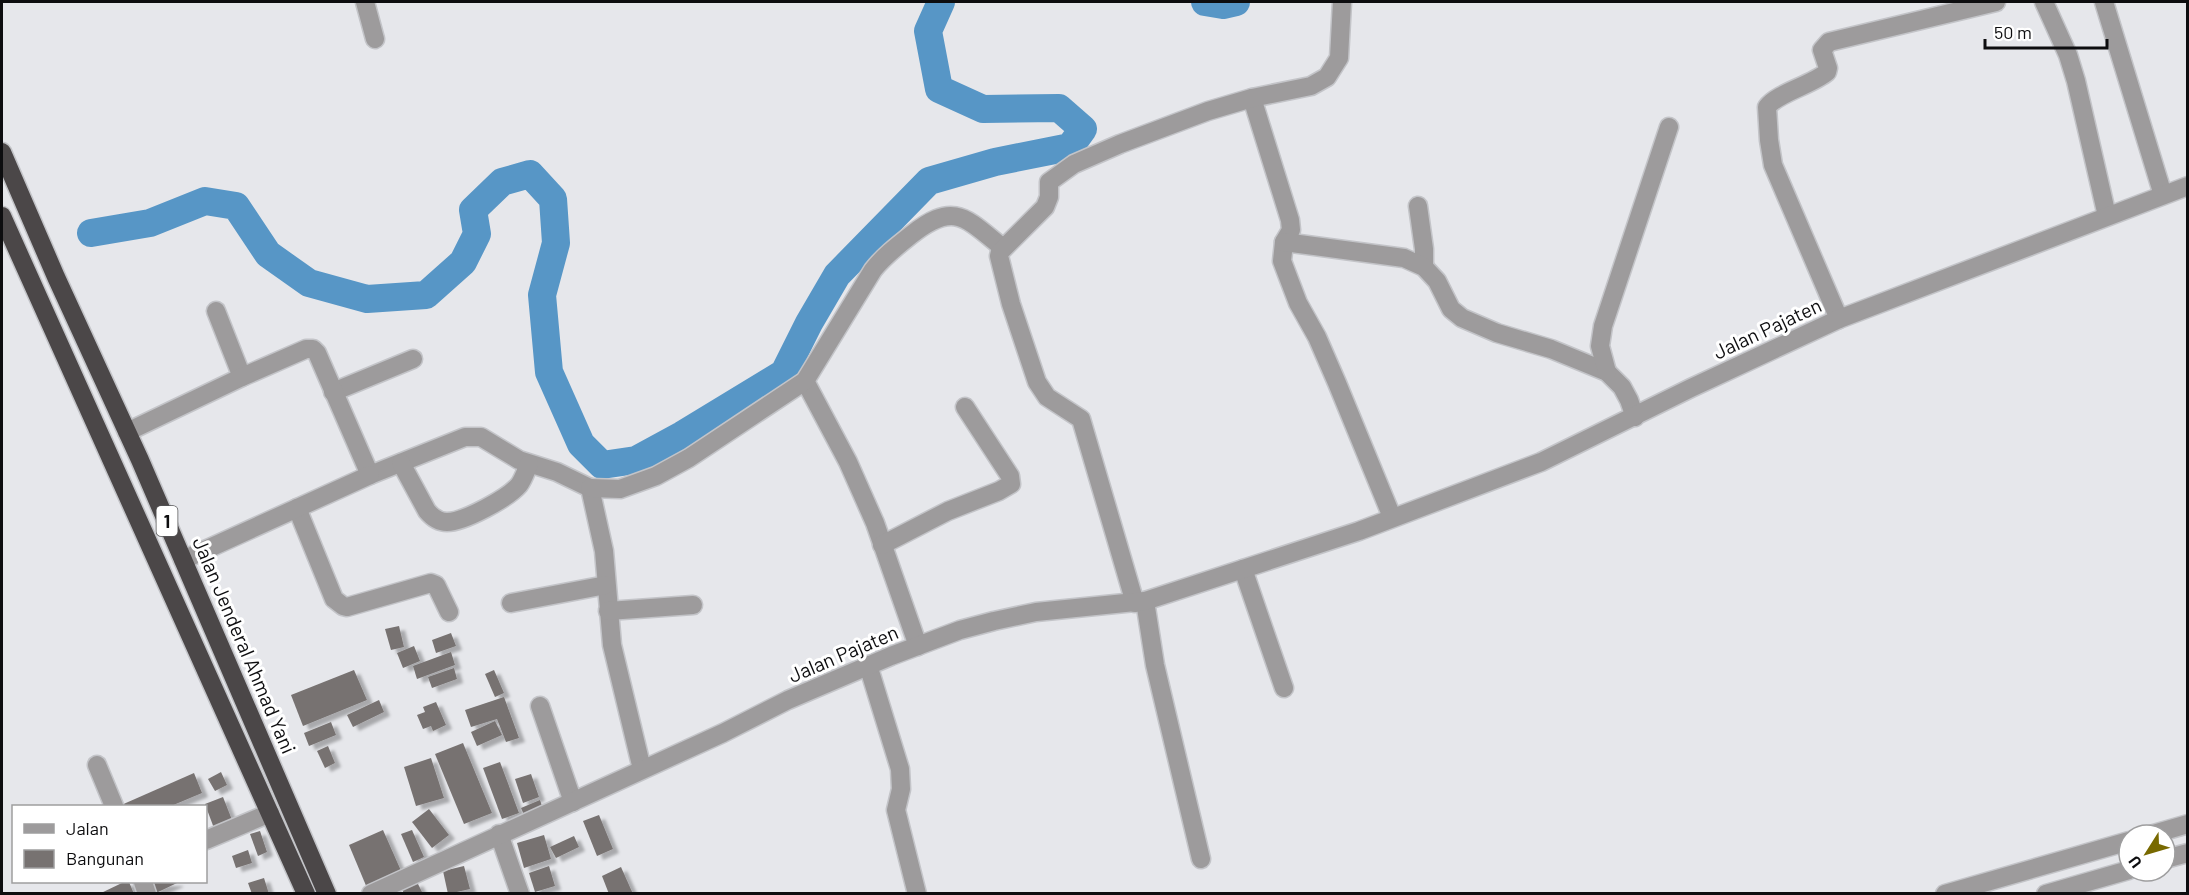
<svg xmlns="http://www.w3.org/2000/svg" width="2189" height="895" font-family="Barlow,sans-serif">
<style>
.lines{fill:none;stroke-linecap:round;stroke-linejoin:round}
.river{stroke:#5796c6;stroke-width:28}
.building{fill:#777271;filter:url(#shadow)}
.minor-casing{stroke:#c3c4c8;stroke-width:21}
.highway-casing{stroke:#c3c4c8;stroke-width:21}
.minor{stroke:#9d9b9c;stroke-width:18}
.highway{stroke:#4b4748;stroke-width:18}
.labels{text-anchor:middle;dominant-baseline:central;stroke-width:6;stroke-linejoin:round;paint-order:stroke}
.shield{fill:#fff;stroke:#565657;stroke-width:1.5}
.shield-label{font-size:18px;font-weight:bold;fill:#0d0d0f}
.street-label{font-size:20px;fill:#0d0d0f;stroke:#fff}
</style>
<defs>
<filter id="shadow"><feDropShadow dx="6" dy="4" stdDeviation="1.5" flood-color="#0004"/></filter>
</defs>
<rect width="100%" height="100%" fill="#e6e7eb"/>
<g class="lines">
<g class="river">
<polyline points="1205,2 1223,5 1236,2"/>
<polyline points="91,233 150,223 205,201 236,206 268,254 309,283 367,299 426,295 463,262 477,234 473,210 502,182 530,174 553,199 556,243 542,295 549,372 581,444 602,465 636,460 682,435 784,373 809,323 837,275 929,181 995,162 1070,147 1083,129 1059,108 983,109 939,89 928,31 941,2"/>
</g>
</g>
<g class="building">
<polygon points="399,626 404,647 391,650 385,629"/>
<polygon points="451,633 456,646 436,653 432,640"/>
<polygon points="414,646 420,661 403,668 397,653"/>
<polygon points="451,652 455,665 417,679 413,666"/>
<polygon points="454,668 457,679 432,688 428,677"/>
<polygon points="354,670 367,700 303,726 291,695"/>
<polygon points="494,670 504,693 495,697 485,674"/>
<polygon points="504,697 519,738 506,742 497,719 471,727 465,710"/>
<polygon points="379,700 384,712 353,727 347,715"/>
<polygon points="436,702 446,725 433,731 431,726 423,729 417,715 425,712 423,707"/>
<polygon points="495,721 502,735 477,746 471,732"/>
<polygon points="331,722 336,735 309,746 304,733"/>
<polygon points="463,743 492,813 464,824 435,754"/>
<polygon points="328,746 335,763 325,768 317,751"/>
<polygon points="431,758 444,798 416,806 404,767"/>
<polygon points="500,762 519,813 502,819 483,768"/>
<polygon points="221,772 227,785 215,791 208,779"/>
<polygon points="194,773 202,793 171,806 119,806"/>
<polygon points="531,774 539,797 523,803 515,779"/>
<polygon points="223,797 234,825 215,831 205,804"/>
<polygon points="540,800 543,809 525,817 521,808"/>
<polygon points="429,809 449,835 432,848 412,822"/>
<polygon points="599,815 613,849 597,856 583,821"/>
<polygon points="383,830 402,873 367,888 349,845"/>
<polygon points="412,830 424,857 413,862 401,834"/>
<polygon points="260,831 267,852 258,856 250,834"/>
<polygon points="544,835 551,859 524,868 517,843"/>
<polygon points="574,836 579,847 556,858 550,847"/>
<polygon points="248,850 252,863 236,868 232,856"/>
<polygon points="464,866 470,889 448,894 443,871"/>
<polygon points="549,866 555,886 535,892 529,873"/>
<polygon points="621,867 633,894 609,894 602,876"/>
<polygon points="264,878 269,894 252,894 248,883"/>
<polygon points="124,882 129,882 134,894 99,894"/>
<polygon points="151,882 177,882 177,883 156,893"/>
<polygon points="417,882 422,892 404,894 402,889"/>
</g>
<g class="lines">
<g class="minor-casing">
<g id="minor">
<polyline points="365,2 375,39"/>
<polyline points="2044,2 2068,55 2076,81 2107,216"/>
<polyline points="2104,2 2163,195"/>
<polyline points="1252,98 1290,220 1291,230 1284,242 1282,261 1298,303 1317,337 1337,383 1392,517"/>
<polyline points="1418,206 1424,249 1424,267"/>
<polyline points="1284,242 1404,258 1424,267 1437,281 1451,309 1462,318 1497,333 1551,349 1607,372 1622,387 1629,400 1635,417"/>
<polyline points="216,311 242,377"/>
<path d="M1839,319L1773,165L1769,140L1767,107C1777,93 1812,85 1827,72L1828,68L1822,50L1829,42L1996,2"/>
<polyline points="1607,372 1600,346 1603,326 1669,127"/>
<polyline points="805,381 848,462 875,523 918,646"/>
<polyline points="333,392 413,359"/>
<polyline points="127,432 242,377 306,349 313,349 317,353 370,475 465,437 481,437 519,460 557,472 590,488 604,551 612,645 642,769"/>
<path d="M401,463L427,511C432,517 439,522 447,522C464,522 508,498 519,485C523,480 526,471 529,464"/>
<path d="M590,488L620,489L656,476L689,458L805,381L873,270C884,256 897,246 911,235C954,201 965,217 1003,248"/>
<polyline points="297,508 334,599 343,606 347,607 431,583 436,585 449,612"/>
<polyline points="882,545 948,511 999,491 1011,484 1010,476 965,407"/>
<polyline points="183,560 370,475"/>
<polyline points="1243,569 1284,688"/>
<polyline points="1145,601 1155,665 1201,859"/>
<polyline points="511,603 606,585"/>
<polyline points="1135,603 1081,419 1047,397 1037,382 1011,304 999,256 1000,252 1045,207 1049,197 1049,182 1074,164 1120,144 1208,111 1252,98 1311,86 1327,77 1339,58 1342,2"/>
<polyline points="608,611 693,605"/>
<polyline points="868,665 900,769 901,789 896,810 917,894"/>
<polyline points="540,706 573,802"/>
<polyline points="97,765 114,806"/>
<polyline points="499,834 520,894"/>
<polyline points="2150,835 2188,824"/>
<polyline points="206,840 270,813"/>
<polyline points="2165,859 2188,853"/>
<polyline points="143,882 147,894"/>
<polyline points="371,894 723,733 788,700 891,656 960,630 994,621 1036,612 1145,601 1359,531 1541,462 1691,388 1839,319 2188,186"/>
<polyline points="1945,894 2129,841"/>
<polyline points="2046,894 2129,870"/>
</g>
</g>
<g class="highway-casing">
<g id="highway">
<polyline points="2,152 56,277 140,460 327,894"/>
<polyline points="2,216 306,894"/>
</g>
</g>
<use href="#minor" class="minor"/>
<use href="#highway" class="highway"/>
</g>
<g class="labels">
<rect class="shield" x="156.5" y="506" width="21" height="30" rx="4.5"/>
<g class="shield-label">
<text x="167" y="521">1</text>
</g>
<g class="street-label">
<text transform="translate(1767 328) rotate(-25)">Jalan Pajaten</text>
<text transform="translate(245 645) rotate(67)">Jalan Jenderal Ahmad Yani</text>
<text transform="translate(843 653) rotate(-23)">Jalan Pajaten</text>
</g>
</g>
<rect width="2189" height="895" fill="none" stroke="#0d0d0f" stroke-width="6"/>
<rect x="12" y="805" width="195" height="78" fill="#ffffff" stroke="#9e9e9f" stroke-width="1.5"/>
<rect x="24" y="824" width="30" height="9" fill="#9d9b9c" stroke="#9e9e9f" stroke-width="1.5"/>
<text x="66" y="835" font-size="18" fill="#0d0d0f">Jalan</text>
<rect x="24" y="850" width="30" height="18" fill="#777271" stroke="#9e9e9f" stroke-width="1.5"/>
<text x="66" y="865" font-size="18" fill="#0d0d0f">Bangunan</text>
<g transform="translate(2147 853) rotate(233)"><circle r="28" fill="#ffffff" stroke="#9e9e9f" stroke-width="1.5"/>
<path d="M0-4.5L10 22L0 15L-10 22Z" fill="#786900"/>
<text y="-9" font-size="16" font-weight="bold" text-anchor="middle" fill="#0d0d0f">U</text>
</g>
<path d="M1985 39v9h122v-9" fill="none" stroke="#0d0d0f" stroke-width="3"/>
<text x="1994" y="39" font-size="18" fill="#0d0d0f" stroke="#ffffff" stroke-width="4.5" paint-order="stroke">50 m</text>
</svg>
